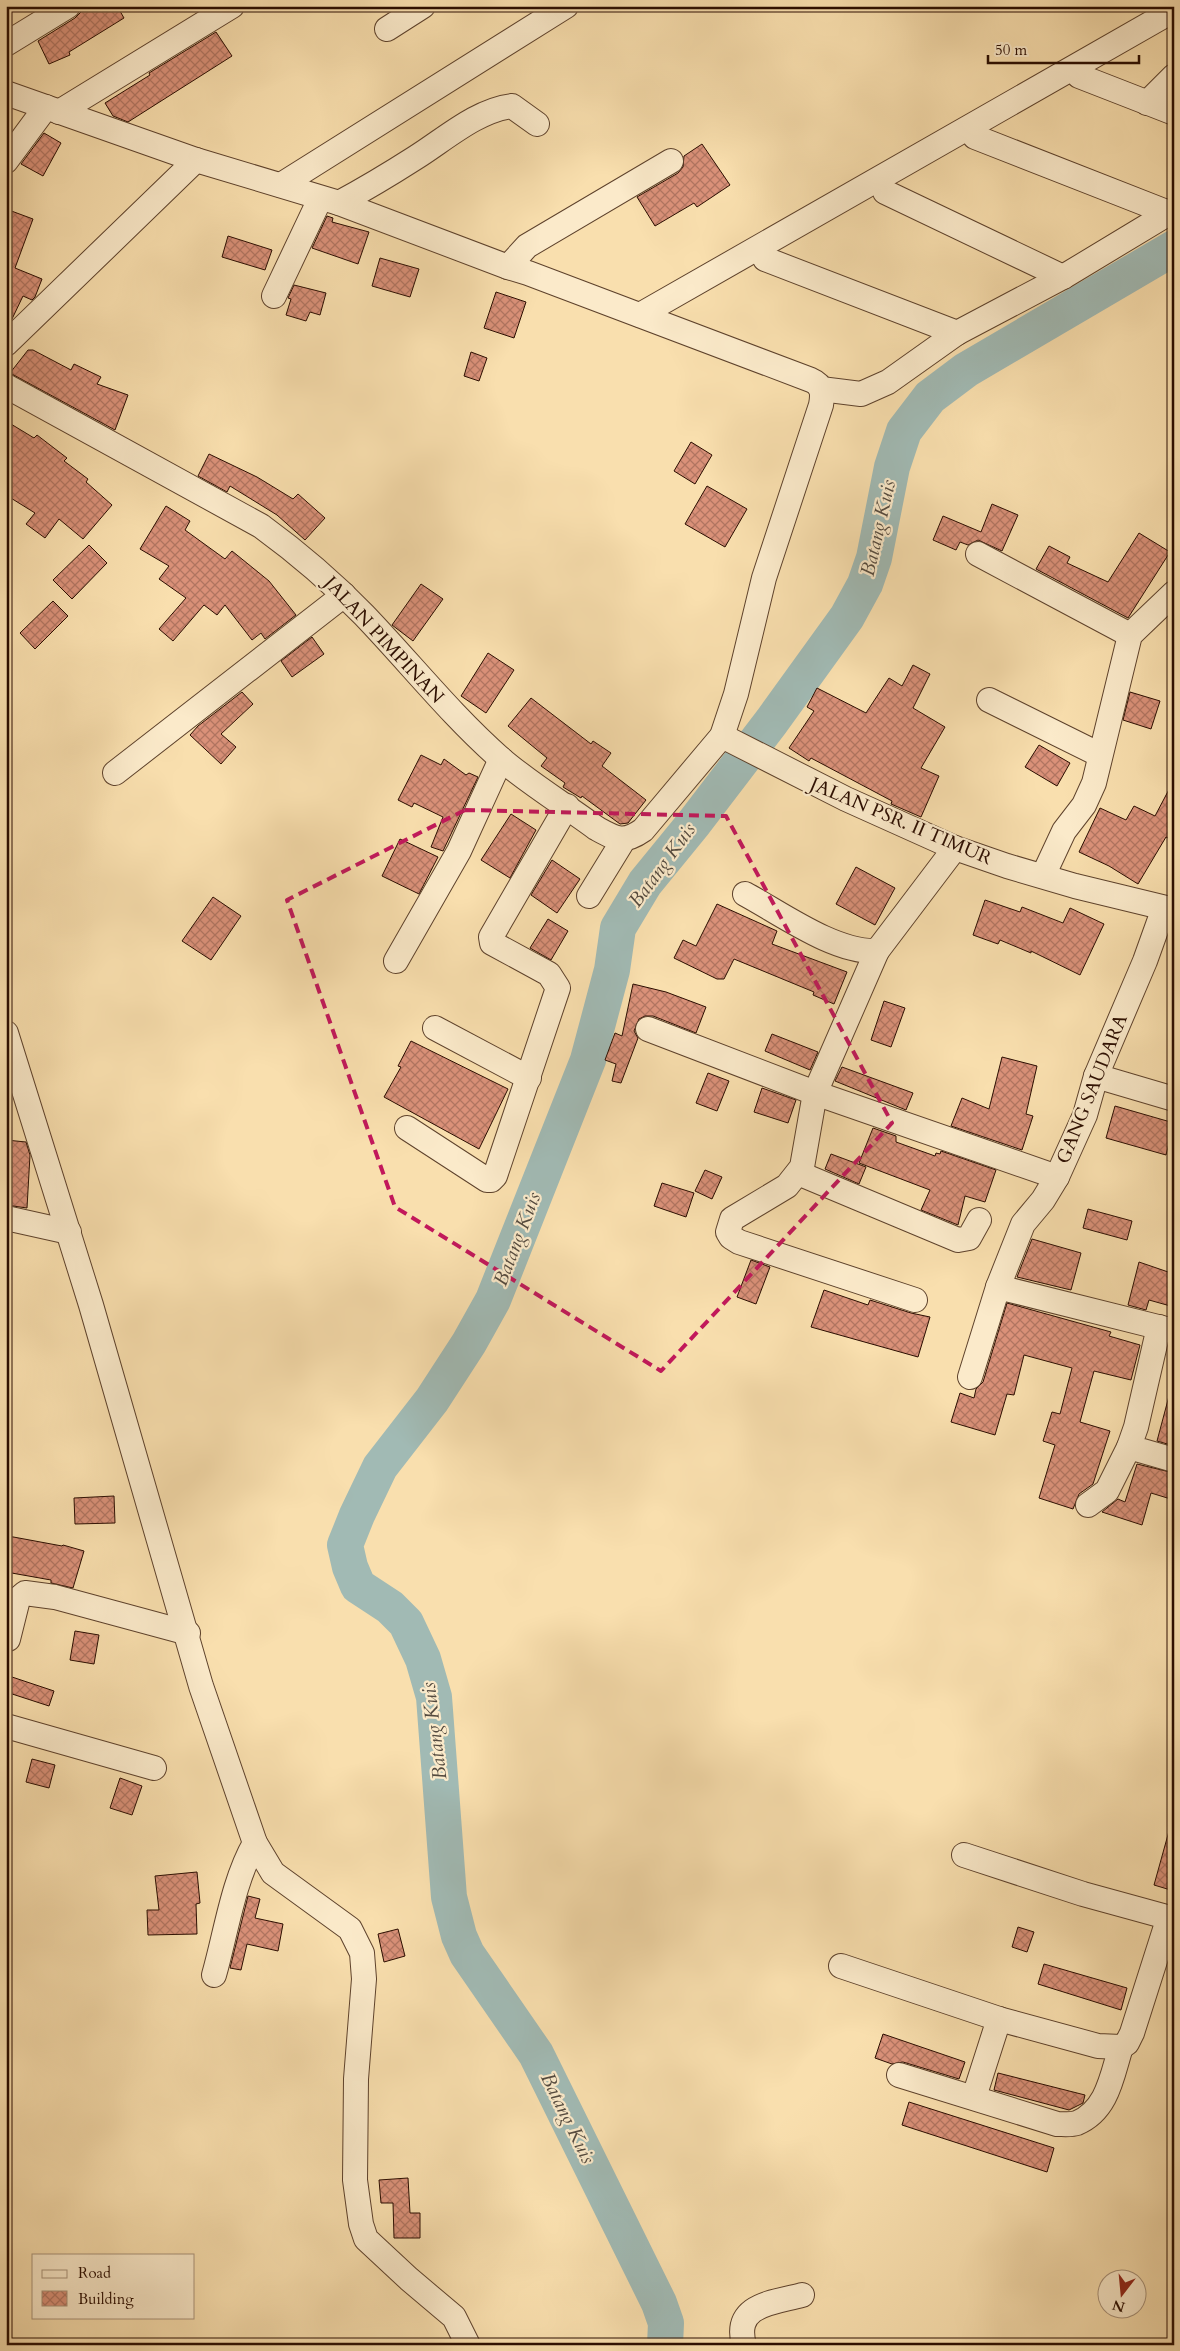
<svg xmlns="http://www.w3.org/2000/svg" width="1180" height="2351" font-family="Cardo,serif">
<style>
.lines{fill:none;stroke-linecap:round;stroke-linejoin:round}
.river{stroke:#a1bab4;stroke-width:36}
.building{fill:url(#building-cross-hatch);stroke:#2b0d00}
.minor-casing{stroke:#5e422c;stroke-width:26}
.minor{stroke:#fbeaca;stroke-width:24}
.marked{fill:none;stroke:#c2185b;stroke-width:4;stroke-dasharray:10 6;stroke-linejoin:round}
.labels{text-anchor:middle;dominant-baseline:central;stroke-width:4.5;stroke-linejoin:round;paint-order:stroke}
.street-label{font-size:19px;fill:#2b0d00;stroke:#fbeaca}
.water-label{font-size:20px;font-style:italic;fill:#544a3f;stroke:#fbeaca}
</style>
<defs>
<pattern id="building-cross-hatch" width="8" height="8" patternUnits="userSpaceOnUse" patternTransform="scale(1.25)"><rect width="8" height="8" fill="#da9179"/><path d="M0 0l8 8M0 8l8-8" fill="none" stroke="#b17561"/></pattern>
</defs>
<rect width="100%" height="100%" fill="#f9dfae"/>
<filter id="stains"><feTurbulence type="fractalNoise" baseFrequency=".004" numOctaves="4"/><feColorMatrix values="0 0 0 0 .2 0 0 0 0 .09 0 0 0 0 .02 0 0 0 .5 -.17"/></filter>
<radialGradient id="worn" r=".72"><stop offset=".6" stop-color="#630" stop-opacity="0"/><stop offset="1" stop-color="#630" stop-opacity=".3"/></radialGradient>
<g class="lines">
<polyline class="river" points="665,2345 666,2323 659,2303 536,2054 467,1954 459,1936 449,1897 434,1697 423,1659 406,1623 390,1607 358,1586 350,1567 345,1545 357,1515 380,1467 432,1400 469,1343 493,1300 588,1060 612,970 618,928 645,883 694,823 772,721 847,617 865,584 874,558 892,467 904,431 930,397 966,370 1174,248"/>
</g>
<g class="building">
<polygon points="87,6 117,6 124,18 69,52 70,55 49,64 38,41 75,18"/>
<polygon points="216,32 232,56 128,122 113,116 105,103 150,75 149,73"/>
<polygon points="44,133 61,143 43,176 21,164"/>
<polygon points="702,144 730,185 697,207 694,203 655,226 637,197 678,173 683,167 684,156"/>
<polygon points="6,209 33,219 15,268 42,279 35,297 32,300 23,296 12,319 6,325"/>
<polygon points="327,216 333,218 332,222 369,232 358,264 312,248"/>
<polygon points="228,236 272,250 265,270 222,257"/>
<polygon points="380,258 419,269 410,297 372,286"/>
<polygon points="294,285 326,293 320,315 310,312 306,321 286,315 291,299 288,298"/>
<polygon points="496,292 526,302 514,338 484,328"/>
<polygon points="28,350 33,350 71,370 74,364 101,377 97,384 128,395 115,430 10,373"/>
<polygon points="471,352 487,358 479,381 464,376"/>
<polygon points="6,421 34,438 37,435 67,458 64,461 88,479 86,482 112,505 83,539 59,519 45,538 26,524 35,513 6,495"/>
<polygon points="691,442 712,455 695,484 674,471"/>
<polygon points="209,454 257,477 293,499 298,494 325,518 305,540 277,515 230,486 227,492 198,476"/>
<polygon points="707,486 747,509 725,547 685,524"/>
<polygon points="992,504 1018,515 1002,551 978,540 968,545 960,542 956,550 933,540 943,516 981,532"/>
<polygon points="166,506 190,521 185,530 225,559 232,551 269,581 296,615 265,639 261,633 252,640 225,605 217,615 204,605 173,641 159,629 186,598 159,579 169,566 140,549"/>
<polygon points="1139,533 1170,552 1128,618 1036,569 1049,546 1070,557 1067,563 1108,582"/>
<polygon points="89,545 107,563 72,599 53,580"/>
<polygon points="421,584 443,599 413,641 392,625"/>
<polygon points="53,601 68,616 35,649 20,633"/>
<polygon points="312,637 324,654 292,677 281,661"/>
<polygon points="488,653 514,670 486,713 461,696"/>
<polygon points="913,665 930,674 913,708 945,727 921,768 939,776 921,817 891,804 892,801 811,758 809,761 789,748 814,711 807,707 817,688 866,713 889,678 902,686"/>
<polygon points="242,692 253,704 221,734 236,747 221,764 190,735 198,726"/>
<polygon points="1130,692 1160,701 1151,729 1123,720"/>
<polygon points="531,698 591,744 593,741 611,753 602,766 646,800 628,823 620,824 582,796 581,798 563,787 565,783 541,766 547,758 508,726"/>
<polygon points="1039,745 1070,763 1057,786 1025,767"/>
<polygon points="421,755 441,765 444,759 466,775 469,773 478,777 443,851 431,847 443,817 414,803 412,807 398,800"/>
<polygon points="1174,780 1174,841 1166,837 1138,884 1109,866 1079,852 1100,808 1126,820 1134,806 1155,816"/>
<polygon points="511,814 536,830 510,878 481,860"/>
<polygon points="400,839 438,857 419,894 382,876"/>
<polygon points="552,860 580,879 557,913 531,895"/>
<polygon points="856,867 895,888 875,925 836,904"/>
<polygon points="213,897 241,916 211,960 182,941"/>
<polygon points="985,900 1020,912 1022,907 1063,923 1070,908 1104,924 1080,975 1031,951 1031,953 1000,940 998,944 973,935"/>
<polygon points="717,904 777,931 772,944 847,972 834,1004 813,995 814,992 734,959 724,979 717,979 674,958 683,940 696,946"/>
<polygon points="548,919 568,931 551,960 530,948"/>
<polygon points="633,984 666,992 706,1007 696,1033 653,1016 645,1016 639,1019 634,1031 638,1038 621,1083 612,1081 616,1064 605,1060 615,1033 622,1036"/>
<polygon points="884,1001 905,1008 891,1047 871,1040"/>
<polygon points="772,1034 818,1052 810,1070 765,1051"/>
<polygon points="411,1041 508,1089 479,1149 384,1097 401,1067 398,1066"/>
<polygon points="1002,1057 1037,1066 1026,1114 1033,1116 1022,1150 951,1126 962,1098 989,1109"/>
<polygon points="842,1067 913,1093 906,1110 835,1081"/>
<polygon points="708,1073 729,1081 717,1111 696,1103"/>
<polygon points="762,1088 796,1100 788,1123 754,1112"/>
<polygon points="1115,1106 1174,1123 1166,1155 1106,1138"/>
<polygon points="873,1128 896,1136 896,1142 935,1156 936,1153 940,1154 941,1151 996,1170 985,1202 965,1196 958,1225 921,1210 930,1190 859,1163"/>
<polygon points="6,1140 26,1142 30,1155 27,1208 6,1205"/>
<polygon points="831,1154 866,1167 859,1184 825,1169"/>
<polygon points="705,1170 722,1177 712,1199 695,1191"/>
<polygon points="662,1183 694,1193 686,1217 654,1206"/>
<polygon points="1088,1209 1132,1221 1127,1240 1083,1228"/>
<polygon points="1032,1239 1081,1253 1071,1290 1017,1277"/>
<polygon points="751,1260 770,1267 756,1304 737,1297"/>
<polygon points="1139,1262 1174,1274 1174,1307 1149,1300 1146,1310 1128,1305"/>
<polygon points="824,1290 868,1305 870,1300 911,1313 930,1317 918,1357 811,1327"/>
<polygon points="1007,1303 1111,1332 1109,1336 1140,1345 1131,1380 1094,1371 1080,1422 1110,1431 1093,1484 1079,1494 1073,1509 1039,1498 1055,1445 1043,1441 1052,1412 1060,1414 1072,1368 1024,1355 1014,1395 1007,1394 995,1435 951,1422 960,1393 974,1398 976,1389 983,1382"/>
<polygon points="1169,1396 1174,1397 1174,1446 1157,1441"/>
<polygon points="1137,1464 1174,1473 1174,1500 1151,1493 1142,1525 1102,1512 1118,1499 1125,1502"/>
<polygon points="114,1496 115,1523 75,1524 74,1498"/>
<polygon points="8,1536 62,1546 63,1545 84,1551 73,1588 51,1583 51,1580 6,1572"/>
<polygon points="75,1631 99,1635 94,1664 70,1660"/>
<polygon points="6,1675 54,1691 49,1706 6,1692"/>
<polygon points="32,1759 55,1765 49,1788 26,1782"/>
<polygon points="120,1778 142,1786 132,1815 110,1808"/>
<polygon points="1169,1831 1174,1832 1174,1891 1154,1885"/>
<polygon points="197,1872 200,1903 196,1904 197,1934 148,1935 147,1910 159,1910 155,1876"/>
<polygon points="248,1896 260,1899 255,1918 283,1924 278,1951 247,1944 241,1970 230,1968"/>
<polygon points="1018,1927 1034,1932 1027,1952 1012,1947"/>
<polygon points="398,1929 405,1956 384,1962 378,1934"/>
<polygon points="1044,1964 1127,1988 1121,2010 1038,1984"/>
<polygon points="883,2034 965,2062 959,2079 903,2062 892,2064 875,2058"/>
<polygon points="998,2073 1085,2095 1083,2103 1069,2110 994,2090"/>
<polygon points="909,2102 1054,2148 1047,2172 902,2125"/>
<polygon points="408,2178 410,2213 420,2213 420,2238 394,2238 393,2203 381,2203 379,2180"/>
</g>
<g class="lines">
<g class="minor-casing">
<g id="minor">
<polyline points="387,29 423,6"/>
<polyline points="6,44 68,6"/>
<polyline points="1079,76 1174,113"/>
<path d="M6,93L196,160L339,203L508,267L528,273L811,380C823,385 823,394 821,405L764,578L736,694L722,736L643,830C623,844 616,839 596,828C565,805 530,784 501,759C451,715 410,663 364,615C332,582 298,553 261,526L6,386"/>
<polyline points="1147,103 1174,76"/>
<polyline points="59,112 232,6"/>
<polyline points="975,137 1169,213"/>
<polyline points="6,161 46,107"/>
<polyline points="281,185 566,6"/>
<polyline points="885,192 1063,277"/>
<path d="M339,203C365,189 390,174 415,158C444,140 477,110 512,106L537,124"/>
<polyline points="765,259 957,333"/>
<polyline points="508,267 527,246 671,161"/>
<polyline points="274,296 320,199"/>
<polyline points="640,315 1174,10"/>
<polyline points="6,344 196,160"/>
<polyline points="821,389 861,394 888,382 957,333 1063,277 1174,210"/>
<polyline points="978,554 1130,635"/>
<polyline points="989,700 1100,755"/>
<polyline points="722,736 846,799 955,848 1007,866 1075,886 1174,910"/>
<polyline points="115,773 344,595"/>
<polyline points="1043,876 1064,831 1084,805 1094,783 1130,635 1174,593"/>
<path d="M745,894C782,914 835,953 877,951L955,848"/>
<polyline points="589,896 624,839"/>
<polyline points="877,951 815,1093 802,1167 787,1186 732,1219 728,1232 731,1237 739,1242 915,1300"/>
<polyline points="396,961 459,851 501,759"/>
<polyline points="435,1028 529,1078"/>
<polyline points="648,1029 815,1093 1057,1177"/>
<polyline points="6,1033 91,1305 201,1686 255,1843 273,1873 350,1929 362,1953 364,1979 356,2079 355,2180 361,2224 366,2239 409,2279 454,2317 468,2345"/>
<polyline points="1096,1076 1174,1099"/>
<polyline points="407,1128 487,1180 491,1180 495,1176 558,988 549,974 492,943 491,937 567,806"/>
<polyline points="798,1173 958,1240 969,1238 979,1220"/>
<polyline points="6,1218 69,1232"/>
<polyline points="998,1287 1174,1331"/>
<polyline points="1159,1327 1136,1427 1129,1447 1174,1460"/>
<polyline points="970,1377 998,1287 1023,1224 1043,1200 1057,1177 1085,1115 1096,1076 1145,961 1164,908"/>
<polyline points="1088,1505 1107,1491 1129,1447"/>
<polyline points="8,1639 18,1599 25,1593 55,1597 188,1633"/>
<polyline points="6,1726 154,1768"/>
<polyline points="964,1855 1083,1894 1174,1919"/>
<polyline points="841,1966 999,2019 1098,2046 1121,2047 1127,2043 1132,2033 1169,1917"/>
<path d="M214,1975C226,1933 233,1881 255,1843"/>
<path d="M899,2075L1057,2124C1063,2124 1071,2125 1077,2123C1108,2110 1112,2075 1121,2047"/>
<polyline points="974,2097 999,2019"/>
<path d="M744,2345C733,2304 773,2303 802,2295"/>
</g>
</g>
<use href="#minor" class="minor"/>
</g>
<path class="marked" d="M465,810L726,816L892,1123L661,1371L395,1207L287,900Z"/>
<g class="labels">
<g class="street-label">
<text transform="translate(384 640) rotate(47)">JALAN PIMPINAN</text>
<text transform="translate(901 821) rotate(23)">JALAN PSR. II TIMUR</text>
<text transform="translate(1092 1089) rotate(-68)">GANG SAUDARA</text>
</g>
<g class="water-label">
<text transform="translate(878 528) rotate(-77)">Batang Kuis</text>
<text transform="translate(662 865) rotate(-54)">Batang Kuis</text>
<text transform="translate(517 1239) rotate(-69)">Batang Kuis</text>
<text transform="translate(434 1731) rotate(-97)">Batang Kuis</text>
<text transform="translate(568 2118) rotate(64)">Batang Kuis</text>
</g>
</g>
<rect width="1180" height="2351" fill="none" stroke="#f9dfae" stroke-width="25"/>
<rect x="8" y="8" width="1165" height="2336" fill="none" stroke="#2b0d00" stroke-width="2.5"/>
<rect x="12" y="12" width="1155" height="2326" fill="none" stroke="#2b0d00"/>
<rect x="32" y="2254" width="162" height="65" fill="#fbeaca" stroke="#a89279"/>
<rect x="42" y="2270" width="25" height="8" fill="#fbeaca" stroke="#a89279"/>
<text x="78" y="2278" font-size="15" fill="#2b0d00">Road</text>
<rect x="42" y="2291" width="25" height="15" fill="url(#building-cross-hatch)" stroke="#a89279"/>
<text x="78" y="2304" font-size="15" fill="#2b0d00">Building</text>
<g transform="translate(1122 2294) rotate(196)"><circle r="24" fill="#fbeaca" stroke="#a89279"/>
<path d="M0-4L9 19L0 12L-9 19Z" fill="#8f2418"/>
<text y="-8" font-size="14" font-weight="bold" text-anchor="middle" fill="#2b0d00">N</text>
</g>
<path d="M988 55v8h151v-8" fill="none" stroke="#2b0d00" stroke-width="2.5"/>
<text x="995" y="55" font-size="15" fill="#2b0d00" stroke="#fbeaca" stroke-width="4" paint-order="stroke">50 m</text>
<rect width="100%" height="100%" filter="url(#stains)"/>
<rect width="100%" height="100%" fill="url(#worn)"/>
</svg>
